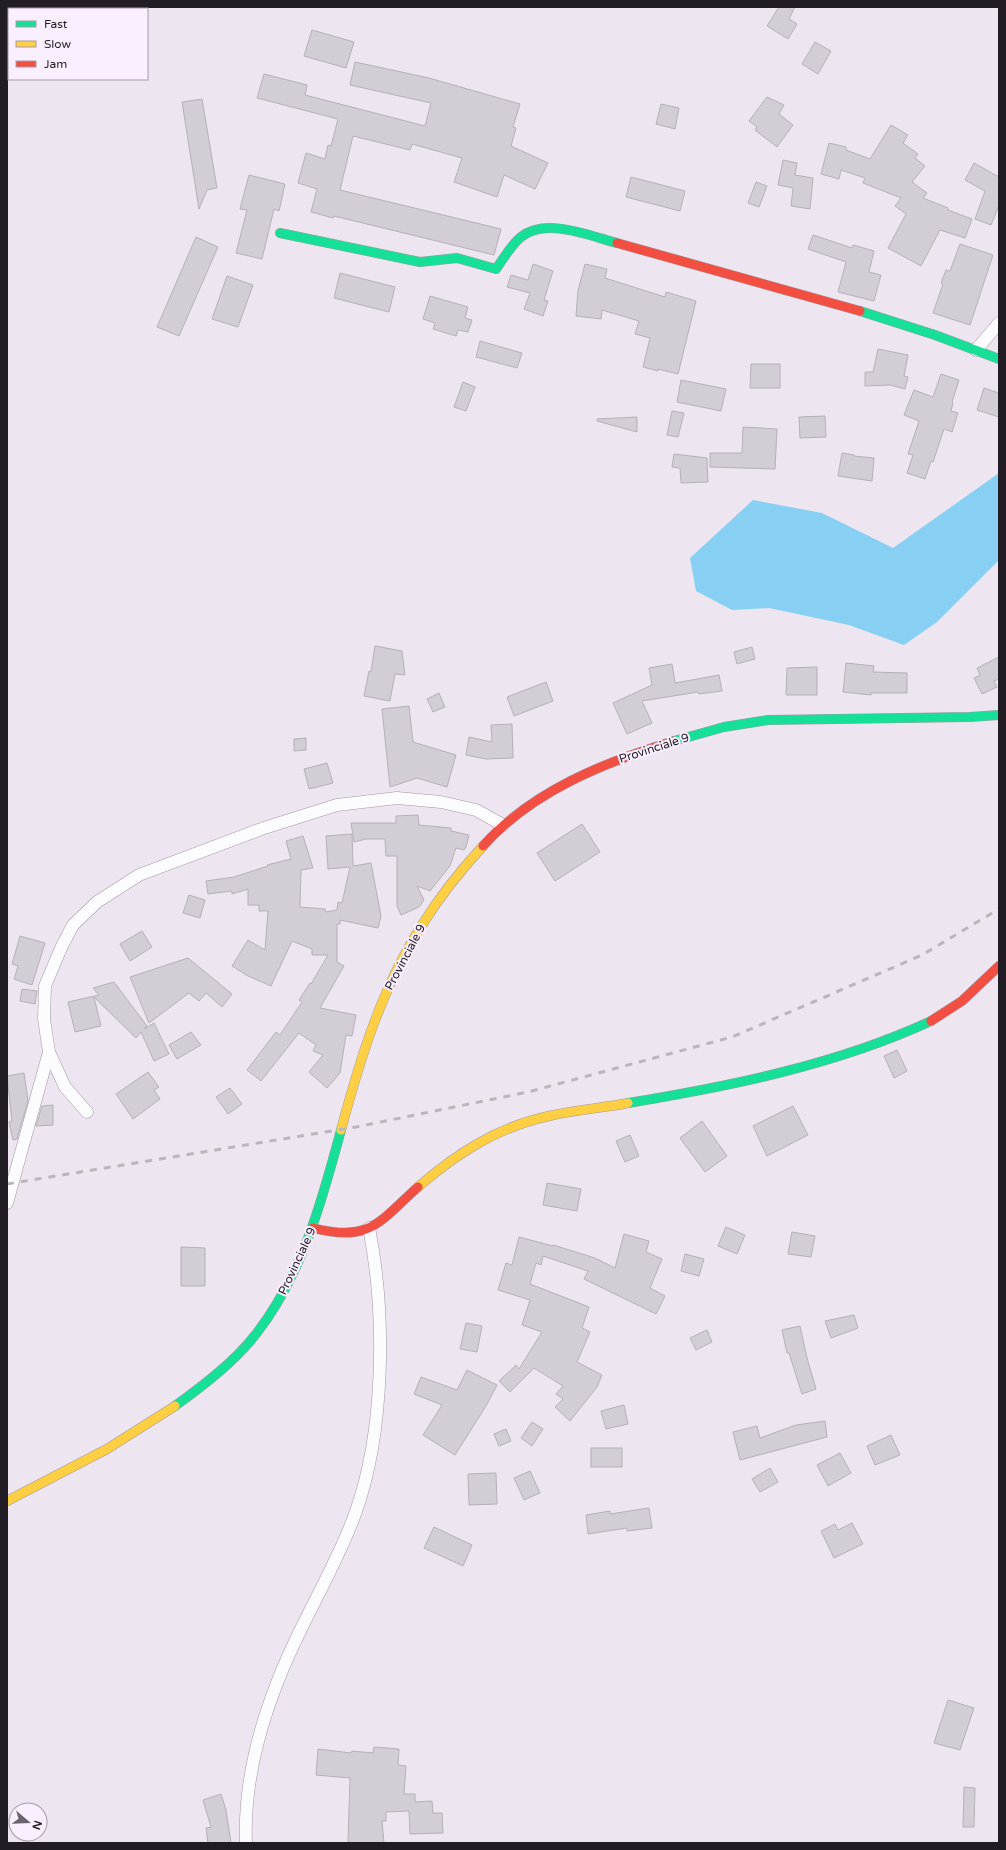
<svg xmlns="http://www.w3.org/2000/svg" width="1006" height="1850" font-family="'Varela Round',sans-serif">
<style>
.water{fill:#88d0f3}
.building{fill:#d3cdd5;stroke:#b6b0b8}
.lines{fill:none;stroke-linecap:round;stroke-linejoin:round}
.street-casing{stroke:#a09aa2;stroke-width:13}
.fast-casing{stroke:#a09aa2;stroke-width:10}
.slow-casing{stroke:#a09aa2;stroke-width:10}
.jam-casing{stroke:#a09aa2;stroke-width:10}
.street{stroke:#fcfbfd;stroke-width:12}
.fast{stroke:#16e098;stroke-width:9}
.slow{stroke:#ffcf43;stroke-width:9}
.jam{stroke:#f24e42;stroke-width:9}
.rail{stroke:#b9b7ba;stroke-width:3;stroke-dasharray:7 7;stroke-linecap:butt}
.labels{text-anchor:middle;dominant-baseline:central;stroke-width:4;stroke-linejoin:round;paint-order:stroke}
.street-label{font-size:12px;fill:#221d24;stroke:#faefff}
</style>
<rect width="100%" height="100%" fill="#ede5f0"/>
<polygon class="water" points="999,473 999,560 937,622 904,645 849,625 769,608 732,610 696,591 690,558 753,500 822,513 893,548"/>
<g class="building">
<polygon points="779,7 795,7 789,19 797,24 788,39 767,26"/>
<polygon points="312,30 354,42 346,68 304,56"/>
<polygon points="815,42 831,51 818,74 802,64"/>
<polygon points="355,62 429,78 520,104 513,127 516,128 511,146 548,163 535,189 504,175 497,197 454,182 462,158 412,144 410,150 353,136 340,190 501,229 494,255 334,216 333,218 311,212 317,189 298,183 306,153 325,159 328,145 331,146 338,119 257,98 264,74 307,85 305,95 425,126 431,103 350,85"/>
<polygon points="767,97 784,105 779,114 793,125 777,147 755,130 757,127 749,121"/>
<polygon points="202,99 217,188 207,190 199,209 182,102"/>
<polygon points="661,104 679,108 675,129 656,124"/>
<polygon points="891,125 908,135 903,143 918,154 915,158 925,166 912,182 927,193 923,198 948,208 948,210 972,219 965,238 940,230 921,266 888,248 906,214 895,206 901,198 863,183 865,178 841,170 839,179 821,174 829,143 846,147 846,150 870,159"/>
<polygon points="783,160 797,163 795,175 813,178 810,209 791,206 793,188 778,185"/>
<polygon points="974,163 999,177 999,205 991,225 975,219 985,191 965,180"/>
<polygon points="249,175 285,184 279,211 274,209 262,259 236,253 247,210 240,209"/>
<polygon points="631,177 685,191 680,211 626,197"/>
<polygon points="756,182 767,186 759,207 748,203"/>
<polygon points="813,235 852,248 853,245 874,251 869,272 881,275 874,301 838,292 846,262 808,249"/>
<polygon points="196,237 218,247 179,336 157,327"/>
<polygon points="960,244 993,255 970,325 933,313 943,284 941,283 946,270 950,271"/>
<polygon points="533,264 553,271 544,300 548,301 543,316 524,309 530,293 507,287 511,275 528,280"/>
<polygon points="585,264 607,269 605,278 665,297 666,292 696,301 678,374 658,369 658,371 643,367 650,338 635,334 639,321 602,310 601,319 576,316 578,291"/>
<polygon points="340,273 395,287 389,312 334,298"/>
<polygon points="227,276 253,285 238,327 212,319"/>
<polygon points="430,296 468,307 465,318 472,320 468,332 458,330 456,336 433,329 435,323 423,319"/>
<polygon points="480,341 522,353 517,368 476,357"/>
<polygon points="878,349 908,355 904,376 908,377 905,389 890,385 865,386 865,372 873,372"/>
<polygon points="751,364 780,364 780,388 750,388"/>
<polygon points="941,374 959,380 952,402 953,403 951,411 958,413 952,432 944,429 933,462 931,461 925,479 907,473 913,455 908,454 919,421 904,415 914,390 933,397"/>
<polygon points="681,380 726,389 721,411 677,402"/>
<polygon points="463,382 475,387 466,411 454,407"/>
<polygon points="984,388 999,393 999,417 977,410"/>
<polygon points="672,411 684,413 678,437 667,435"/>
<polygon points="825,416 826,437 800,438 799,417"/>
<polygon points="637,417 637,432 597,421 597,419"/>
<polygon points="743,427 777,429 775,469 710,467 710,453 742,453"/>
<polygon points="842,453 854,455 854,456 874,458 872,481 838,476"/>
<polygon points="674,454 707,458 708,482 681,483 680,468 672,467"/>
<polygon points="375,646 402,651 405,675 395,674 390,701 364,696 369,671 371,672"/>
<polygon points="752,647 755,659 737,664 734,652"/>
<polygon points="999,657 999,679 994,681 997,687 982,694 974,678 980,675 977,668"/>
<polygon points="846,663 874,666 873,672 907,673 907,693 871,693 871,695 843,692"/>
<polygon points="672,664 675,683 719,675 722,691 699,694 698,692 642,701 652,723 627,734 613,703 652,685 649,668"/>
<polygon points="817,667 817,695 786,695 787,668"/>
<polygon points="546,682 553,701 514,716 507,697"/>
<polygon points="439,693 445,707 433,712 427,699"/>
<polygon points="409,706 413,742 456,755 447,787 417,778 390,787 382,709"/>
<polygon points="512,724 513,758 486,759 466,755 469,737 492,742 491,725"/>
<polygon points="306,738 306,750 294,751 294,739"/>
<polygon points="327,763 333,783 309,789 304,769"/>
<polygon points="418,815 419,825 451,828 451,831 469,835 466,847 464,850 456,848 450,866 430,891 417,886 424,900 419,907 401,915 397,906 397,856 386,856 385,839 366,839 354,842 351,823 396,823 396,816"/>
<polygon points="582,824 600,852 555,881 537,853"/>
<polygon points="352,834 353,866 371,863 381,916 378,928 340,920 340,924 337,924 337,962 344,966 320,1008 356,1015 352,1036 346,1035 340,1073 327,1088 309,1072 323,1055 313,1051 316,1045 299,1033 261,1081 247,1070 276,1032 280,1035 302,1002 299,1000 310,983 311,984 328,955 312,955 312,949 292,941 271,986 248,976 232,966 248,940 265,950 268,911 259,911 259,905 248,905 248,889 232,894 232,891 208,894 206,881 234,877 268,866 267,865 291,859 286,841 303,836 313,868 301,870 300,907 325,909 326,912 337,910 338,902 342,903 350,867 328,869 326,836"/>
<polygon points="189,895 205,900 200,918 183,913"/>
<polygon points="142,931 152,947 130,961 120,944"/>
<polygon points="20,936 45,943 32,985 14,979 18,966 12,964"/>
<polygon points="188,958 232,994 222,1007 206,993 199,1001 189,993 149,1023 130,977"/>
<polygon points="114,982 147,1026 144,1029 154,1023 169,1054 154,1061 141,1032 136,1038 94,997 101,1026 75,1032 68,1002 99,995 93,988"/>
<polygon points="22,989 37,991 35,1004 20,1001"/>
<polygon points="191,1032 201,1045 177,1059 169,1045"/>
<polygon points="897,1050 907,1071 894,1078 884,1056"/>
<polygon points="148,1072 159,1087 154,1090 160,1099 133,1119 116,1094"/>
<polygon points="24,1073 28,1101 17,1139 13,1140 9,1122 12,1121 7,1076"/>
<polygon points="230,1088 242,1104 228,1114 216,1097"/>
<polygon points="53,1105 53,1125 36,1126 42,1106"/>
<polygon points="793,1106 808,1135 767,1156 753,1126"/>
<polygon points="702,1121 727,1156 705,1172 680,1138"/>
<polygon points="630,1135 639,1156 625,1162 616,1141"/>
<polygon points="547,1183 581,1189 577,1211 543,1205"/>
<polygon points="726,1227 745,1235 737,1254 718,1246"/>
<polygon points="792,1232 815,1236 811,1257 788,1254"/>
<polygon points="624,1234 649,1241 646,1252 662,1259 650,1288 665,1296 656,1314 584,1279 588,1271 543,1256 541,1265 536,1263 530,1284 589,1307 582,1328 590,1332 577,1362 602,1375 597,1387 570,1421 555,1407 563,1399 556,1394 563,1386 534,1368 510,1392 499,1381 516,1365 519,1369 542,1332 522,1325 530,1300 498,1290 506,1263 512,1265 519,1237 553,1246 553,1245 595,1258 615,1268"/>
<polygon points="181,1247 205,1248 205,1286 181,1286"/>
<polygon points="685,1254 704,1259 699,1276 681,1271"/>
<polygon points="854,1315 858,1328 831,1338 825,1321"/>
<polygon points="466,1323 482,1326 477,1352 460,1349"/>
<polygon points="800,1326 807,1358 816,1389 802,1394 789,1353 787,1353 782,1330"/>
<polygon points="707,1330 712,1342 696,1350 690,1338"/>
<polygon points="467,1370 497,1385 486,1406 455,1455 423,1435 442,1405 414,1394 421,1377 457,1390"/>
<polygon points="624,1405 628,1424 606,1429 601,1411"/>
<polygon points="825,1421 827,1437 740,1460 733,1432 757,1426 760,1438 796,1425"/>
<polygon points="532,1422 543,1429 532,1446 521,1438"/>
<polygon points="506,1429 511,1441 499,1446 494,1434"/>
<polygon points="891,1435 900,1455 875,1465 867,1446"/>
<rect x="591" y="1448" width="31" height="19"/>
<polygon points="840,1453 851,1473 828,1486 817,1465"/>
<polygon points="770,1468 778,1482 760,1492 752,1479"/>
<polygon points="530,1471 540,1493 524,1500 514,1478"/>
<polygon points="496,1473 497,1504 469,1505 468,1474"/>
<polygon points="649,1508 652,1528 627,1531 627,1528 588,1534 586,1515 610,1511 610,1514"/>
<polygon points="852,1523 863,1544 834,1558 821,1531 835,1524 838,1530"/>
<polygon points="434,1527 472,1545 463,1566 424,1548"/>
<polygon points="948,1700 974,1708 960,1750 934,1743"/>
<polygon points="374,1747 399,1749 398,1765 406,1766 404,1794 415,1794 415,1802 432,1801 433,1813 442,1813 443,1833 410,1834 409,1811 386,1812 386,1821 382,1821 384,1843 348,1843 350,1778 316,1775 318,1749 351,1753 352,1751 373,1753"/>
<polygon points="964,1787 975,1788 974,1827 963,1827"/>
<polygon points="221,1794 226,1810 231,1843 208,1843 206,1828 211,1827 203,1800"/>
</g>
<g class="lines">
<g class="street-casing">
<g id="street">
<polyline points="976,350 999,323"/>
<polyline points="87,1112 65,1087 49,1052 44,1019 45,986 61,948 73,925 97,902 139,875 264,828 337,805 397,798 441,802 476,810 503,825"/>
<polyline points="7,1203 49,1052"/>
<path d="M246,1843C243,1768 269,1693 302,1627C320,1590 341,1553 355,1514C385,1432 386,1314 369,1228"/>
</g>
</g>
<g class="fast-casing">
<g id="fast">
<path d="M280,233L420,262L457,258L496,269C504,258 511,245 521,237C546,217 590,236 617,243"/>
<polyline points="860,311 935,335 999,359"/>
<polyline points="674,741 724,727 768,720 970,717 999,715"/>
<path d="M628,1103C730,1086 836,1065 931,1021"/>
<path d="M175,1406C204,1385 234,1362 256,1334C302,1275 322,1201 341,1130"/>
</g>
</g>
<g class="slow-casing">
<g id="slow">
<path d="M341,1130C360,1059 382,987 422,925C440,896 460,871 483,846"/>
<path d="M418,1187C457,1153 498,1127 549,1116C575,1110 602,1108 628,1103"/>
<polyline points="7,1501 107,1449 175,1406"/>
</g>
</g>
<g class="jam-casing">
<g id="jam">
<polyline points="617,243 860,311"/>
<path d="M483,846C532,791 605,762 674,741"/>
<polyline points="931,1021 962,1001 999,966"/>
<path d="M313,1228C370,1243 380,1221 418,1187"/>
</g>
</g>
<use href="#street" class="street"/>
<use href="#fast" class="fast"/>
<use href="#slow" class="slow"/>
<use href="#jam" class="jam"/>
<polyline class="rail" points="7,1184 356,1127 528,1092 732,1037 922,955 999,909"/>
</g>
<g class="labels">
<g class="street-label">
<text transform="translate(654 748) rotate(-18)">Provinciale 9</text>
<text transform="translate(405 957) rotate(-62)">Provinciale 9</text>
<text transform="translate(297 1261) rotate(-65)">Provinciale 9</text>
</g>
</g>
<rect width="1006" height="1850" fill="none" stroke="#221d24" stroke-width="16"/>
<rect x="8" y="8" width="140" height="72" fill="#faefff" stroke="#a49ba7"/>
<rect x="16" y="21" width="20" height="6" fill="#16e098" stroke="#a49ba7"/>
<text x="44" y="28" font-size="12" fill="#221d24">Fast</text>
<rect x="16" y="41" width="20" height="6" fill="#ffcf43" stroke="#a49ba7"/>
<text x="44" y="48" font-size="12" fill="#221d24">Slow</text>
<rect x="16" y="61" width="20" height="6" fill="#f24e42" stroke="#a49ba7"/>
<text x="44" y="68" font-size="12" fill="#221d24">Jam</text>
<g transform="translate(28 1822) rotate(109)"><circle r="19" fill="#faefff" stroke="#a49ba7"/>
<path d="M0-3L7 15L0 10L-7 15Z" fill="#69636b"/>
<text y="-6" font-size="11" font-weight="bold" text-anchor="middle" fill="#221d24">N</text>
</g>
</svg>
